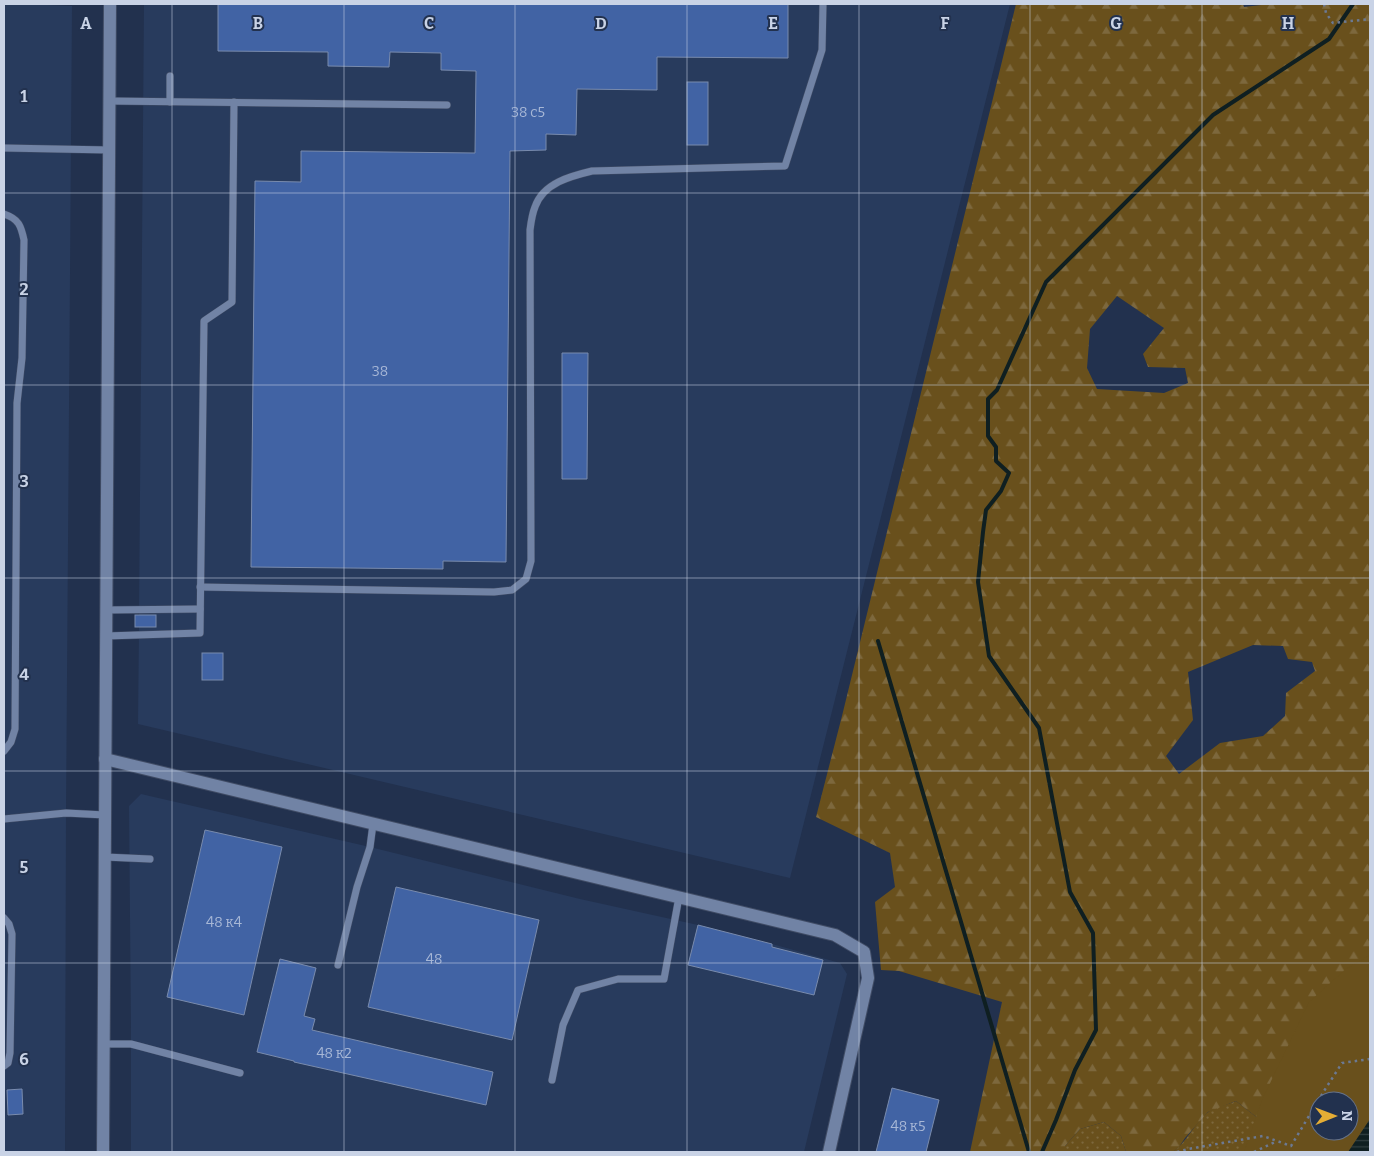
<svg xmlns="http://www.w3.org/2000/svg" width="1374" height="1156" font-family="Bitter,serif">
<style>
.built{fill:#283b5d}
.grass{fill:url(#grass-dots)}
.forest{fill:url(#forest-firs);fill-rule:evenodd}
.park{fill:#69501c;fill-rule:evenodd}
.water{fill:url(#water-rules)}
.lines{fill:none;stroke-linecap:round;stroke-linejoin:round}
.stream{stroke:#0f1f21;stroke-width:4}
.building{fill:#4163a4;stroke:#798bad}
.service-casing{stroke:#404c65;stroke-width:8}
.minor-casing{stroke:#404c65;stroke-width:14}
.path{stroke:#6c7992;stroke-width:2.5;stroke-dasharray:2.5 4;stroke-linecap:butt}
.service{stroke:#7183a5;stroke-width:7}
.minor{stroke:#7183a5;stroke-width:12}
.grid{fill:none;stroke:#c9d3e6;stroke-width:1;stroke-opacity:0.55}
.labels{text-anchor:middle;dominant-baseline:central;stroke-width:4;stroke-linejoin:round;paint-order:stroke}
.number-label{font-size:14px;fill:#a7b7d6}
.grid-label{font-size:16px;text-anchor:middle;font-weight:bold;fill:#c9d3e6;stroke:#22314e;stroke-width:4;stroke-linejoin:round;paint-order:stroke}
</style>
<defs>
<pattern id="grass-dots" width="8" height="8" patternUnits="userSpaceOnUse" patternTransform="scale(1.25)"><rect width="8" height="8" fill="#69501c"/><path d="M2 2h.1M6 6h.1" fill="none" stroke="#7d683d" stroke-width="1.8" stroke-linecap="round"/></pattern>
<pattern id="forest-firs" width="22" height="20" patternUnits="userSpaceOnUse" patternTransform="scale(1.25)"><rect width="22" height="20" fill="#69501c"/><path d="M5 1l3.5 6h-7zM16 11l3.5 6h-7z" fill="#7d683d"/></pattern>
<pattern id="water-rules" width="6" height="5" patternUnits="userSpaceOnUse" patternTransform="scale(1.25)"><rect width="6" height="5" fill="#0f1f21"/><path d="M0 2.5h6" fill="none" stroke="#313f41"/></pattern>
</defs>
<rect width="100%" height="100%" fill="#22314e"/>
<g class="built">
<polygon points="4,4 48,4 48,5 72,6 66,813 65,1152 4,1152"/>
<polygon points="144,4 1010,4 790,878 138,724 139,627 135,627 135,615 139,615"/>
<polygon points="141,794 370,847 580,899 698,925 772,944 840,963 847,974 804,1152 131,1152 131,1028 129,806"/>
</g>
<g class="grass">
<path d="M1236,1101L1255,1116L1287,1131L1270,1152H1173C1186,1142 1194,1125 1207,1113C1214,1107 1227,1105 1236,1101Z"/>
<polygon points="1104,1122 1121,1136 1126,1152 1065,1152 1065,1146 1080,1129"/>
</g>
<path class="forest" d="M1016,4H1243L1244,7L1270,4H1370V1152L1287,1131L1255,1116L1236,1101L1208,1112L1185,1138L1179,1147L1173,1152H1126L1121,1136L1104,1122L1080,1129L1065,1146V1152H970L1002,1002L899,971L881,970L875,902L895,887L890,853L816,817L842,716ZM1117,296L1164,328L1143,354L1148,367L1185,368L1188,383L1164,393L1097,389L1087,368L1090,329ZM1253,645L1283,646L1288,659L1312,662L1315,671L1286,693L1285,716L1263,736L1220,743L1179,774L1166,756L1193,720L1188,672ZM1319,1101H1349V1131H1319Z"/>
<path class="park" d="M1370,955V1152H1244L1262,1100L1309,1002L1346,969ZM1319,1101H1349V1131H1319Z"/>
<polygon class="water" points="1370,1119 1370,1150 1369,1152 1348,1152"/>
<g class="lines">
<g class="stream">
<polyline points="878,641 1029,1152"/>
<polyline points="1042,1152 1056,1120 1075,1070 1096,1030 1093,933 1070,892 1039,728 989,656 978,582 983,532 986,510 1001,491 1009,473 996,461 996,447 988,436 988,399 997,390 1046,282 1213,115 1329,39 1353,4"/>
</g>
</g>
<g class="building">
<polygon points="218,4 788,4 788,58 657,57 657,90 577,89 576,135 546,134 546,150 510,151 506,562 443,561 443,569 251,567 255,181 301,182 301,151 475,153 476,71 441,70 441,53 390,52 389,67 328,66 328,52 218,51"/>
<rect x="687" y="82" width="21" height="63"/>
<polygon points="562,353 588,353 587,479 562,479"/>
<rect x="135" y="615" width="21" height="12"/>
<rect x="202" y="653" width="21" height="27"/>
<polygon points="205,830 282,847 244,1015 167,997"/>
<polygon points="396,887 539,920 512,1040 368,1007"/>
<polygon points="698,925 772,944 772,947 823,960 814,995 688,965"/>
<polygon points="280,959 316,968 304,1016 315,1019 312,1030 493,1072 486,1105 294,1062 294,1061 257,1052"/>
<polygon points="892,1088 939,1100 926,1152 876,1152"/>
<polygon points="22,1089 23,1114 8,1115 7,1090"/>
</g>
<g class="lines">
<g class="service-casing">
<g id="service">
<polyline points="110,101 447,105"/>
<polyline points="170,102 170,76"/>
<polyline points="4,148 109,150"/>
<path d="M4,214C19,219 21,226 24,240L22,358L17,403L15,729L11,742L4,751"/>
<path d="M200,587L494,592L512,590L526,579L531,561L530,230C531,222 532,214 535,207C543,183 571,176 592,171L785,166L822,50L823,4"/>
<polyline points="106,610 200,609"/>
<polyline points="106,636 200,633 204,321 232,302 234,102"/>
<polyline points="4,819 66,813 105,815"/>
<polyline points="105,857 150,859"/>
<polyline points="4,918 9,924 12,934 10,1053 8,1063 4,1066"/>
<polyline points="338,965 357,887 370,847 373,824"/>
<polyline points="104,1044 131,1044 240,1073"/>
<polyline points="552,1080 563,1025 578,990 618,979 664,979 679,897"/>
</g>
</g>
<g class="minor-casing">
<g id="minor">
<polyline points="105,759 835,935 864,952 868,978 829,1152"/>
<polyline points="103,1152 110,4"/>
</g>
</g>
<g class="path">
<polyline points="1324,4 1326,13 1333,23 1370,19"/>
<polyline points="1177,1152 1188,1149 1263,1136 1291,1146 1324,1091 1342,1063 1370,1059"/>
<polyline points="1254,1152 1277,1141"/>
</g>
<use href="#service" class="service"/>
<use href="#minor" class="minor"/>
</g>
<path class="grid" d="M172,4V1152M344,4V1152M515,4V1152M687,4V1152M859,4V1152M1030,4V1152M1202,4V1152M4,193H1370M4,385H1370M4,578H1370M4,771H1370M4,963H1370"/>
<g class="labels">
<g class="number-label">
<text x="528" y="112">38 с5</text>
<text x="380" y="371">38</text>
<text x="224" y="922">48 к4</text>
<text x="434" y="959">48</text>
<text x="334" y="1053">48 к2</text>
<text x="908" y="1126">48 к5</text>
</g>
</g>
<g class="grid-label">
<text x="86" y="29">A</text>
<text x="258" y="29">B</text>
<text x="429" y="29">C</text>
<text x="601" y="29">D</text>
<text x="773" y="29">E</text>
<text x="945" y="29">F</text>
<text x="1116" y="29">G</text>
<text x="1288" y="29">H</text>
<text x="24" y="102">1</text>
<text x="24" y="295">2</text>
<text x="24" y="487">3</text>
<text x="24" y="680">4</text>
<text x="24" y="873">5</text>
<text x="24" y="1065">6</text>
</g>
<rect width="1374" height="1156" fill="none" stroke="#c9d3e6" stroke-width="10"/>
<g transform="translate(1334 1116) rotate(89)"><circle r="24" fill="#22314e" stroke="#65728b"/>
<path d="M0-4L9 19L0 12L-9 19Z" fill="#e5ad35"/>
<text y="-8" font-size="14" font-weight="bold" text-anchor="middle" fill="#c9d3e6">N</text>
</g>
</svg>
